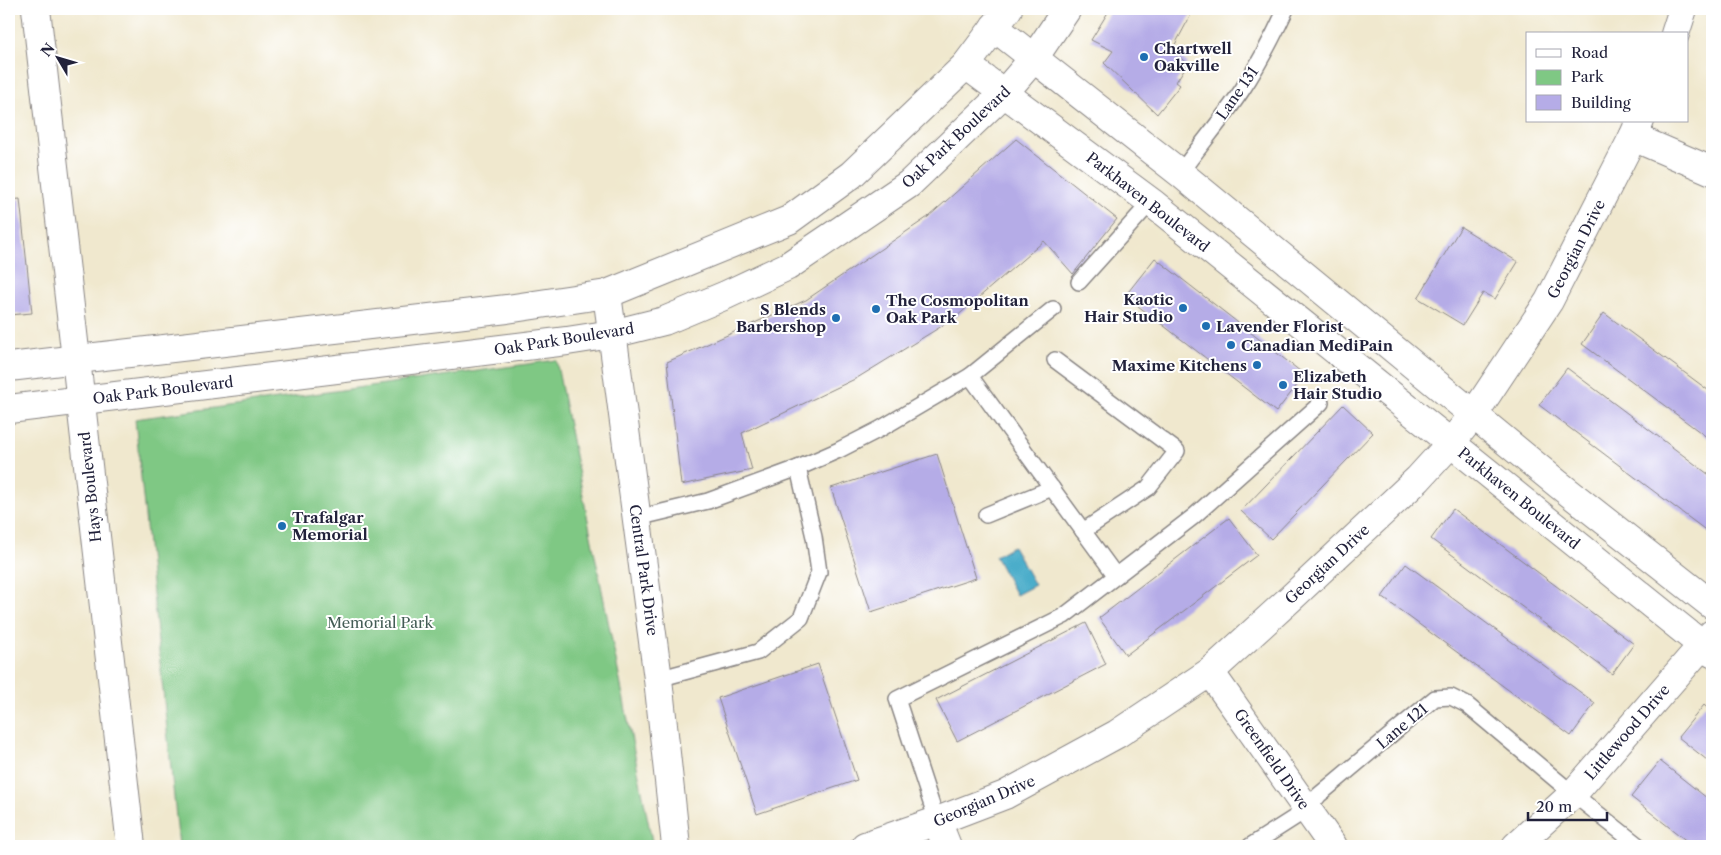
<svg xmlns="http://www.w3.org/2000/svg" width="1721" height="855" font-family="'Libre Caslon Text',serif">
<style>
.green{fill:#7fc884;stroke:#507560}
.water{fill:#4badca;stroke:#366882}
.building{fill:#b5ace7}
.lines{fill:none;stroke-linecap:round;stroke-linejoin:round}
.lane-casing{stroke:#898584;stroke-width:18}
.street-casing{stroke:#898584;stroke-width:30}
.secondary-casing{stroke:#898584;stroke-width:30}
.lane{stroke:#fff;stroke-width:15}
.street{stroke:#fff;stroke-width:28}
.secondary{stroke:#fff;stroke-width:28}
.poi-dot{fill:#1f6fb2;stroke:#fff;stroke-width:2}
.labels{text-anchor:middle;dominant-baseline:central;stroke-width:4;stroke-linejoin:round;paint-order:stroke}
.poi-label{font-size:15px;font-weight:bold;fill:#22223b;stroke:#fff;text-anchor:start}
.street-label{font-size:15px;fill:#22223b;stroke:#fff}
.park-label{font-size:15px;fill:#435c55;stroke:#fff}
</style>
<rect width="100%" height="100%" fill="#fff"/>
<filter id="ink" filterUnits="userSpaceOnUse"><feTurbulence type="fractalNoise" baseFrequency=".02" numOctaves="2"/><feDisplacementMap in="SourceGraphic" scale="10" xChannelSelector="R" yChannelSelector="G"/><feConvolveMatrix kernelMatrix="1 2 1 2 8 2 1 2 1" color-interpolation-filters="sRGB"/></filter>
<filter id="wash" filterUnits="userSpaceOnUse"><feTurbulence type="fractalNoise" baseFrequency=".0096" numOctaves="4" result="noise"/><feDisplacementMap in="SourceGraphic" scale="20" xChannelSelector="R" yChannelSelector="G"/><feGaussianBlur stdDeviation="1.12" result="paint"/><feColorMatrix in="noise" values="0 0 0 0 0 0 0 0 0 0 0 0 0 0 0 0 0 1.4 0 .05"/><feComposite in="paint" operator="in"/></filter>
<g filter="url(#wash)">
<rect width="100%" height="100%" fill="#f0e8ce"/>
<polygon class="green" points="556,360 653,846 179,846 135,419"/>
<polygon class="water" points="1013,546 1035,585 1016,595 995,556"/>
<g id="blocks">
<g class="building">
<polygon points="1110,9 1194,9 1171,52 1188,63 1176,82 1180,85 1157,114 1104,63 1113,51 1091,40"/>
<polygon points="1016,139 1117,219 1073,274 1044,241 955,318 857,378 742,433 752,470 681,485 667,362 806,300 928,217"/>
<polygon points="20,199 32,313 9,315 9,200"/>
<polygon points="1461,227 1518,262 1495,299 1483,293 1463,325 1418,298"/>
<polygon points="1155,258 1305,375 1276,412 1125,296"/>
<polygon points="1604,313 1712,393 1712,441 1582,344"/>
<polygon points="1567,368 1712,477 1712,535 1539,405"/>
<polygon points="1343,405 1373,433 1271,539 1241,511"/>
<polygon points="937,454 976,578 871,612 831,488"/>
<polygon points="1453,509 1634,644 1612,674 1431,539"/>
<polygon points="1229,518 1257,555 1126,655 1099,618"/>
<polygon points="1406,564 1595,703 1571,736 1382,597"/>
<polygon points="1086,623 1106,664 957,741 936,700"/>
<polygon points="818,664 857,780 757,814 718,698"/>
<polygon points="1704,705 1712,712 1712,764 1678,737"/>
<polygon points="1660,761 1712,802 1712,846 1693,846 1631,797"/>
</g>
</g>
</g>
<g filter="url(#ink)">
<use href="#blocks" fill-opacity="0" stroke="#898584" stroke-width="1"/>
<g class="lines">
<g class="lane-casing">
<g id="lane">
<path d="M1180,173C1200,145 1223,119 1242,90C1259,64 1273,37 1286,9"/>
<polyline points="1079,282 1151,202"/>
<polyline points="1055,360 1177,451 1148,488 1083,531"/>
<polyline points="970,376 1116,576"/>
<polyline points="986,515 1052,488"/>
<polyline points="637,518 708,501 798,468 839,450 880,429 970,376 1053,309"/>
<polyline points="658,679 758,652 801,618 819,572 814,537 798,468"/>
<polyline points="937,821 897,699 1064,616 1193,517 1321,403"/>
<polyline points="1250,846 1308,809 1319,795 1435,698 1451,697 1467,705 1573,794 1639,846"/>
</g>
</g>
<g class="street-casing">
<g id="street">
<polyline points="36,9 76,359"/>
<polyline points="994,27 1180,173 1558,484 1712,605"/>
<polyline points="1675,34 1683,9"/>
<polyline points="966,65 1151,202 1712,653"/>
<polyline points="1633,137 1712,171"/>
<polyline points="607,294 658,679 676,846"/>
<polyline points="1210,672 1333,846"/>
<polyline points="937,821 947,846"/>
<polyline points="865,846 937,821 1005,795 1117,734 1210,672 1290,599 1418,479 1450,444 1474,414 1549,301 1633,137 1640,121"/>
<polyline points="1516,846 1573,794 1712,634"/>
</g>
</g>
<g class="secondary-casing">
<g id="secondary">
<polyline points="76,359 131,846"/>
<polyline points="9,367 507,309 607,294 789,220 851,175 966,65 1008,9"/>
<polyline points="9,409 567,341 612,334 664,321 726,295 788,266 909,184 1004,93 1034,58 1067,9"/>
</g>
</g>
<use href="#lane" class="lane"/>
<use href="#street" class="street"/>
<use href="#secondary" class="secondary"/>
</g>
</g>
<g class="poi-dot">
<circle cx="1144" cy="57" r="5"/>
<circle cx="1183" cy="308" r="5"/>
<circle cx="876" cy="309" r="5"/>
<circle cx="836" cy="318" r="5"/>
<circle cx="1206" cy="326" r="5"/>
<circle cx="1231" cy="345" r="5"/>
<circle cx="1257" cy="365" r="5"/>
<circle cx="1283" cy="385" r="5"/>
<circle cx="282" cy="526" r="5"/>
</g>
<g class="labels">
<g class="poi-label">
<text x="1154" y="48">Chartwell<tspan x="1154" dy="17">Oakville</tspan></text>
<text x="1173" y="299" text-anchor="end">Kaotic<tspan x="1173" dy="17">Hair Studio</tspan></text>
<text x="886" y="300">The Cosmopolitan<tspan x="886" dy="17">Oak Park</tspan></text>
<text x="826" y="309" text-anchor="end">S Blends<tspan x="826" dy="17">Barbershop</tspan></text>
<text x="1216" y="326">Lavender Florist</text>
<text x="1241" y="345">Canadian MediPain</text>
<text x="1247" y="365" text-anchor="end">Maxime Kitchens</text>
<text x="1293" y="376">Elizabeth<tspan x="1293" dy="17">Hair Studio</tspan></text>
<text x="292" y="517">Trafalgar<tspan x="292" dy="17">Memorial</tspan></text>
</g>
<g class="street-label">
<text transform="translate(1237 93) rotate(-55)">Lane 131</text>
<text transform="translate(956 137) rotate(-43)">Oak Park Boulevard</text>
<text transform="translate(1148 202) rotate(38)">Parkhaven Boulevard</text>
<text transform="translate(1576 249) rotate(-63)">Georgian Drive</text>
<text transform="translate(564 339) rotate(-9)">Oak Park Boulevard</text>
<text transform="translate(163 390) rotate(-7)">Oak Park Boulevard</text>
<text transform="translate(90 487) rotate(-96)">Hays Boulevard</text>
<text transform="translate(1519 498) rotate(39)">Parkhaven Boulevard</text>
<text transform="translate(1327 564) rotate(-43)">Georgian Drive</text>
<text transform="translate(644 570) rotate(82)">Central Park Drive</text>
<text transform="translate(1402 726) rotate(-40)">Lane 121</text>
<text transform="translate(1627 732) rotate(-49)">Littlewood Drive</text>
<text transform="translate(1272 759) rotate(55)">Greenfield Drive</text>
<text transform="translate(984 801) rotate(-23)">Georgian Drive</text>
</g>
<g class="park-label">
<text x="380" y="622">Memorial Park</text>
</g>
</g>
<rect width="1721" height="855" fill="none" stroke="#fff" stroke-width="30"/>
<rect x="1526" y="32" width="162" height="90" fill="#ffffff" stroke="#a7a7b1"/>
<rect x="1536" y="49" width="25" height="8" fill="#ffffff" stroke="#a7a7b1"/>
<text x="1571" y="58" font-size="15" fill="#22223b">Road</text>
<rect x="1536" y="70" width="25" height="15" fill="#7fc884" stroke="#a7a7b1"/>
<text x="1571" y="82" font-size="15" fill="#22223b">Park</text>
<rect x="1536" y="95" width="25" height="15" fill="#b5ace7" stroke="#a7a7b1"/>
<text x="1571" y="108" font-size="15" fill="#22223b">Building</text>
<g transform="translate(58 58) rotate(308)" stroke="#ffffff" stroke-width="4" paint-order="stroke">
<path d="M0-4L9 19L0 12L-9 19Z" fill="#22223b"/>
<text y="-8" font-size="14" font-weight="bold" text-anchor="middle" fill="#22223b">N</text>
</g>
<path d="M1528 812v8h79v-8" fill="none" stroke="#22223b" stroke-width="2.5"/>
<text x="1536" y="812" font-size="15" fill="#22223b" stroke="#ffffff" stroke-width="4" paint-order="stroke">20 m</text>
</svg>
